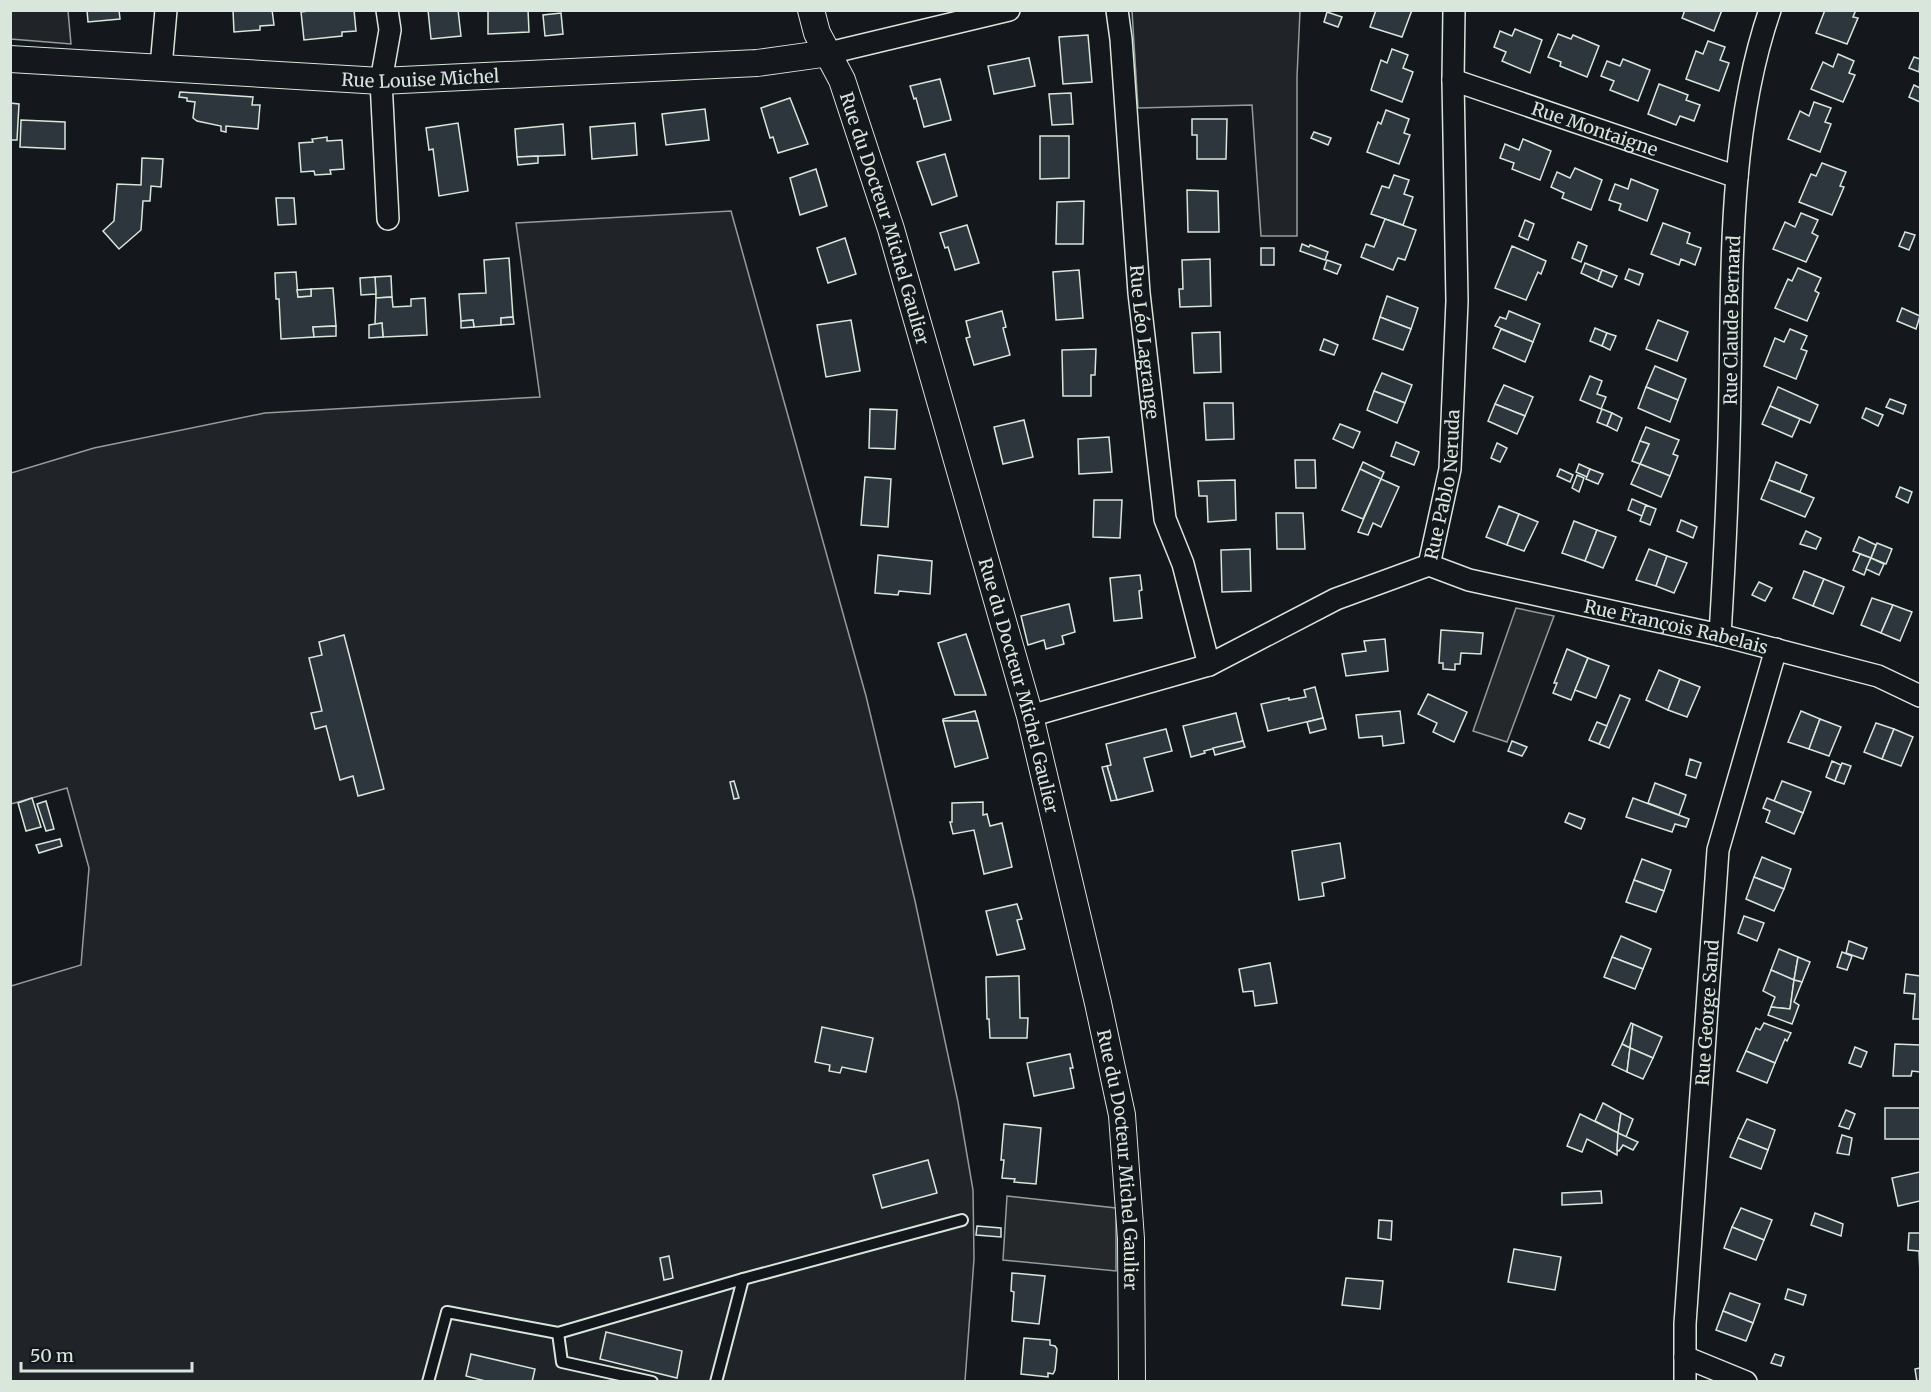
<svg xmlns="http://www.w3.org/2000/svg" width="1931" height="1392" font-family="Merriweather,serif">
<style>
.green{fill:#202428;stroke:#939e99;stroke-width:1.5}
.parking{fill:#24282b;stroke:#939e99;stroke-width:1.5}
.building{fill:#2c363c;stroke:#d8e6dc;stroke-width:1.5}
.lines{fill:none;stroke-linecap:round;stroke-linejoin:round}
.service-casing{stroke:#d8e6dc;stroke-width:14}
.minor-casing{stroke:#d8e6dc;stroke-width:24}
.tertiary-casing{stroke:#d8e6dc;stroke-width:28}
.service{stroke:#14181c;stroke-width:10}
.minor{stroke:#14181c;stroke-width:21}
.tertiary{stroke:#14181c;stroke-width:26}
.labels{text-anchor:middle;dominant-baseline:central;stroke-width:4.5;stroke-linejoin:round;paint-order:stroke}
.street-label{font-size:18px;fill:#d8e6dc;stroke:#14181c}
</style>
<rect width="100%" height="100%" fill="#14181c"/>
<g class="green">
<polygon points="10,11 68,11 71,44 11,39"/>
<polygon points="1132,11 1300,11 1297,77 1297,236 1261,236 1252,105 1138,108"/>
<polygon points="731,211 866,696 915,901 958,1102 973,1190 974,1259 965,1381 11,1381 11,986 81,965 89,868 67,788 11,804 11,473 94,448 265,413 540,397 516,223"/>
</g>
<g class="parking">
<polygon points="1516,608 1554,616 1507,742 1473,731"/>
<polygon points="1007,1196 1116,1208 1116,1271 1003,1260"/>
</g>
<g class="building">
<polygon points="87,10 119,10 120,19 88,22"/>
<polygon points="233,10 272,10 274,25 260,26 260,30 234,32"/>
<polygon points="316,10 354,10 356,31 342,32 342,36 304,40 301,12"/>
<polygon points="428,10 458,10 461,36 431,39"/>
<polygon points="488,10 528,10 529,32 488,34"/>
<polygon points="1376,10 1412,10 1402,37 1370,27"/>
<polygon points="1685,10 1722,10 1714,31 1682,18"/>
<polygon points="1825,10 1856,10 1853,17 1858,18 1847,44 1816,33"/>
<polygon points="1327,12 1342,17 1338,27 1324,22"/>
<polygon points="561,13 563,34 545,36 543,15"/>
<polygon points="1515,29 1542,40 1530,73 1502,61 1506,52 1494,47 1500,31 1512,36"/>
<polygon points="1558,34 1571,39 1573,35 1599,46 1587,77 1560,66 1561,62 1548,57"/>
<polygon points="1088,35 1092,82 1063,84 1059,37"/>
<polygon points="1708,41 1725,47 1720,60 1729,63 1719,91 1686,79 1696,51 1703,54"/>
<polygon points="1392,49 1408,55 1403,68 1413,72 1402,102 1371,90 1381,60 1387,63"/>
<polygon points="1838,54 1854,61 1849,73 1855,75 1843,102 1811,89 1823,62 1833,67"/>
<polygon points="1914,57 1920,59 1919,72 1909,68"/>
<polygon points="1029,58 1035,86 994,94 988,66"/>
<polygon points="1623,59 1650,70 1638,101 1610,90 1614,81 1601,76 1607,61 1620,66"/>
<polygon points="940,79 951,120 924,127 916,98 914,99 910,86"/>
<polygon points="1659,84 1688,95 1686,100 1700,105 1694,121 1680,116 1676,125 1648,114"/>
<polygon points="1914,85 1920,88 1920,102 1909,97"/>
<polygon points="180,92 253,97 252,105 260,105 258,129 226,126 226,132 221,131 221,126 197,121 193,118 195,102 187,101 187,98 179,97"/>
<polygon points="1071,93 1073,124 1052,125 1049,94"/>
<polygon points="790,98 808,144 778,153 773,137 770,138 761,108"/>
<polygon points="1814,102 1831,108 1825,122 1831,124 1820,152 1788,139 1800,111 1809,116"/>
<polygon points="10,103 19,104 17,140 10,140"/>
<polygon points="705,109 709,140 666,145 662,114"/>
<polygon points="1386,110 1409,119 1404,133 1410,135 1399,164 1367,152 1378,122 1381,124"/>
<polygon points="1192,119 1227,119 1226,159 1197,159 1197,135 1192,135"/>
<polygon points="21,120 65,122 65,149 20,147"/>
<polygon points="458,123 468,191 439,196 433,149 429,150 426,128"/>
<polygon points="635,123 637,155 592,159 590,127"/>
<polygon points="563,124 565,155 517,157 515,129"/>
<polygon points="1314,132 1331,138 1328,145 1311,138"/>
<polygon points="1040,136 1069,136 1069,178 1040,179"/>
<polygon points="327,137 327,141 342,140 344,169 330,170 331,174 315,175 314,171 301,172 299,143 313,142 312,139"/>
<polygon points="1523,139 1551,151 1540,180 1512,169 1514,163 1500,158 1505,144 1519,150"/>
<polygon points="945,154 957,196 932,205 917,162"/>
<polygon points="538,156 538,163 518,165 517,157"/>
<polygon points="142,158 163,159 161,187 151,186 150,201 143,201 141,230 119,249 103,231 114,221 117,184 141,185"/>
<polygon points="1822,163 1846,172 1840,186 1844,187 1832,215 1799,202 1811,174 1816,176"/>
<polygon points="1575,168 1602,180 1591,210 1562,198 1564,193 1551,187 1557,172 1570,178"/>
<polygon points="816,169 827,206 800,215 790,178"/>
<polygon points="1394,175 1409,180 1404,194 1413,197 1403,225 1371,214 1382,186 1389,188"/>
<polygon points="1631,179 1658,190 1647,221 1619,210 1621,204 1609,200 1615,184 1628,189"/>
<polygon points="1187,190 1218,191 1219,232 1188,232"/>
<polygon points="276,198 294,198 296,224 278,225"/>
<polygon points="1084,201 1083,244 1056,244 1057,202"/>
<polygon points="1801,213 1818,220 1812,233 1818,236 1806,262 1773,249 1785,222 1795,227"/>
<polygon points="1385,219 1416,230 1405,260 1398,258 1393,270 1361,257 1366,244 1374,247"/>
<polygon points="1525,220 1534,224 1528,240 1519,236"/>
<polygon points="1663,223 1690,233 1687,243 1701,248 1695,265 1681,259 1679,265 1651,254"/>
<polygon points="967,225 979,263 955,270 948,247 945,248 940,233"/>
<polygon points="1905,232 1915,235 1909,250 1899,246"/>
<polygon points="845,238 856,274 828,283 817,248"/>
<polygon points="1578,242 1587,246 1581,262 1572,258"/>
<polygon points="1302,244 1309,247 1310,245 1328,252 1325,260 1300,251"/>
<polygon points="1512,246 1546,261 1541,274 1538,272 1526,300 1495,288"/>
<rect x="1261" y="248" width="13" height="17"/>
<polygon points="509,258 513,317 501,318 501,325 474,327 473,320 461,321 459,294 486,293 484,260"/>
<polygon points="1210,259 1211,306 1180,307 1179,289 1183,289 1182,260"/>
<polygon points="1327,260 1341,265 1337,274 1324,269"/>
<polygon points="1585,263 1602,270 1598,281 1581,273"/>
<polygon points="1798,268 1821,278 1815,291 1819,293 1807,321 1775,308 1788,279 1792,281"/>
<polygon points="1629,269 1643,274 1639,285 1625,279"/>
<polygon points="1079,270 1083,318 1056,320 1053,272"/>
<polygon points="1602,270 1617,276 1612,287 1598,281"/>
<polygon points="296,272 298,297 311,296 311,289 333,288 336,326 313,327 314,337 281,339 279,299 276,299 275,273"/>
<polygon points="391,276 392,297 376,298 375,277"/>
<polygon points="375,277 376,294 361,295 360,278"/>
<polygon points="311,289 311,296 298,297 297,290"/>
<polygon points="1387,296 1418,308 1411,329 1380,317"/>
<polygon points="392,297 393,307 411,306 411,299 425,298 427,335 383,337 382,323 375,324 376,298"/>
<polygon points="1902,308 1920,316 1916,329 1897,321"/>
<polygon points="1002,311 1006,327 1003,328 1010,355 974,365 966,338 970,337 966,321"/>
<polygon points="1509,311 1540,324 1533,342 1495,326 1500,317 1506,319"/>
<polygon points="513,317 514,324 501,325 501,318"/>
<polygon points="1380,317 1411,329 1403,350 1373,339"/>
<polygon points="473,320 474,327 461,328 461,321"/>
<polygon points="851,320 860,371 826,377 817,325"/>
<polygon points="1658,320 1688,332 1677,361 1646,349"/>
<polygon points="382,323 383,337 369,338 369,325"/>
<polygon points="336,326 336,336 314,337 313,327"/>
<polygon points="1595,328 1607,333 1602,346 1590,341"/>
<polygon points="1501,329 1533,342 1525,362 1493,348"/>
<polygon points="1790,329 1807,336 1801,349 1807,351 1796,379 1764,366 1775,338 1784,342"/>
<polygon points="1220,332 1221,372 1194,373 1192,333"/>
<polygon points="1607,333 1616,336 1610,350 1602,346"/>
<polygon points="1324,339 1338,345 1334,355 1320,350"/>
<polygon points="1096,349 1095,375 1091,375 1091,396 1063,396 1062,350"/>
<polygon points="1655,366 1686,379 1678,400 1646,387"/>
<polygon points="1382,373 1412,385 1405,403 1374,391"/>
<polygon points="1590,376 1602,381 1597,394 1606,397 1601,409 1580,400"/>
<polygon points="1504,385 1533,397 1525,416 1495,404"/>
<polygon points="1646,387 1678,400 1670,422 1638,408"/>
<polygon points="1778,387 1818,405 1810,423 1770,406"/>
<polygon points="1374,391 1405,403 1397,423 1367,410"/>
<polygon points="1890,399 1906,405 1903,414 1886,407"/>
<polygon points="1204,403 1233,403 1234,439 1206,440"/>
<polygon points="1495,404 1525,416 1517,434 1488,421"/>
<polygon points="1770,406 1800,419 1792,437 1762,424"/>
<polygon points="1866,408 1883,415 1878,426 1862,418"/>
<polygon points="870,409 897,410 895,449 869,448"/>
<polygon points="1602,409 1612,413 1607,426 1597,422"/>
<polygon points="1612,413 1622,418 1617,431 1607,426"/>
<polygon points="1024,420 1033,457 1003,464 994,427"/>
<polygon points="1340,424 1360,432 1353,448 1333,439"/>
<polygon points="1646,427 1679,440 1673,454 1678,456 1670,476 1640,464 1649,444 1640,441"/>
<polygon points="1109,437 1112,472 1079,474 1078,439"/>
<polygon points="1640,441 1649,444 1640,464 1632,461"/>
<polygon points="1396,442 1419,452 1414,465 1391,456"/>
<polygon points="1497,443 1507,448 1500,462 1491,458"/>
<polygon points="1295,460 1315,460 1316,488 1296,488"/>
<polygon points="1363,462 1384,472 1381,479 1360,469"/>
<polygon points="1776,462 1807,475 1800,492 1769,480"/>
<polygon points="1579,464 1590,469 1587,477 1576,472"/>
<polygon points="1640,464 1670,476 1661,497 1631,484"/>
<polygon points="1360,469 1381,479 1363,519 1342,510"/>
<polygon points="1560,469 1573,475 1570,482 1557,476"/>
<polygon points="1590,469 1603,474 1598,484 1586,479"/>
<polygon points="1577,475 1584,478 1579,492 1572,488"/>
<polygon points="865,477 891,479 888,527 861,525"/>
<polygon points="1381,479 1399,487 1381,527 1373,523 1368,535 1358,532"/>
<polygon points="1235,480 1236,520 1208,522 1207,496 1199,496 1198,481"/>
<polygon points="1769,480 1814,498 1805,517 1761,499"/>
<polygon points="1900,487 1912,492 1908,503 1896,497"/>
<polygon points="1632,499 1646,505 1642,516 1628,510"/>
<polygon points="1094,500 1122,500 1120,538 1093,537"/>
<polygon points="1646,505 1656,509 1650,525 1640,521"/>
<polygon points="1499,506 1519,514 1507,545 1486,537"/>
<polygon points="1276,513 1303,513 1305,549 1277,549"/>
<polygon points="1519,514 1538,522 1524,551 1507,545"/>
<polygon points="1681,520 1697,527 1693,538 1677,531"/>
<polygon points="1574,521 1597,530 1585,561 1562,553"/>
<polygon points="1597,530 1616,537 1603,568 1585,561"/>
<polygon points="1806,531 1821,538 1816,549 1800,544"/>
<polygon points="1859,537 1876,545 1871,558 1853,551"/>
<polygon points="1877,543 1892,549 1886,564 1871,558"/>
<polygon points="1250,549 1251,591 1222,592 1221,550"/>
<polygon points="1649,549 1667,556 1656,586 1636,580"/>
<polygon points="1860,554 1871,558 1864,575 1853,570"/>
<polygon points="878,555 932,561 930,594 899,591 898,595 875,593"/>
<polygon points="1667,556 1687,563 1674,593 1656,586"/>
<polygon points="1871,558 1884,564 1879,575 1866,569"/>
<polygon points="1804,571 1824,579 1813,606 1793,598"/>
<polygon points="1140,575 1142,590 1139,591 1142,618 1114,621 1110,578"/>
<polygon points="1824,579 1844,587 1833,614 1813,606"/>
<polygon points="1759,582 1772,588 1765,601 1752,595"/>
<polygon points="1872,598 1893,605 1881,633 1861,625"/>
<polygon points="1069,604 1075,632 1062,636 1064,644 1046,649 1044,640 1028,645 1021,616"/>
<polygon points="1893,605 1912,612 1900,641 1881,633"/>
<polygon points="1441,630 1483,633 1481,654 1461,653 1460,664 1455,664 1455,670 1443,669 1443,663 1439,663"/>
<polygon points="966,634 986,695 955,695 938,643"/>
<polygon points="344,635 384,789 358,796 353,776 340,780 326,726 315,729 311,713 322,711 309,658 322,655 319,642"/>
<polygon points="1385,639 1388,671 1346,676 1342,654 1366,651 1364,641"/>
<polygon points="1567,649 1588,658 1571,700 1553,693 1557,683 1554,683"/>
<polygon points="1588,658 1609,666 1596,698 1575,690"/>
<polygon points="1659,670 1680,679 1668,710 1646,700"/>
<polygon points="1680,679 1700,687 1687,717 1668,710"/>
<polygon points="1315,687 1323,718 1268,731 1261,704 1289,698 1289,700 1306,697 1304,690"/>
<polygon points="1428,694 1467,712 1454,742 1433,732 1437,723 1418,714"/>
<polygon points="1620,695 1630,699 1609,748 1599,744"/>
<polygon points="975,711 978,721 943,721 943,719"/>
<polygon points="1400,711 1404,743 1383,746 1382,736 1359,738 1356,715"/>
<polygon points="1801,711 1820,719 1809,749 1788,742"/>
<polygon points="1236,713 1243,741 1204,751 1205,753 1191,757 1183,726"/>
<polygon points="1323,718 1326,729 1310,733 1307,722"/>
<polygon points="1820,719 1841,727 1829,756 1809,749"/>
<polygon points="943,721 978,721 988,758 955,767"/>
<polygon points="1597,722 1607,726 1599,744 1589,740"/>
<polygon points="1876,723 1894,729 1882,759 1864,752"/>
<polygon points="1166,729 1172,751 1144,758 1153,791 1117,800 1107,766 1111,765 1106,744"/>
<polygon points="1894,729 1913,737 1901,766 1882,759"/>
<polygon points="1243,741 1245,747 1215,755 1213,748"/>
<polygon points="1512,741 1527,747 1522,756 1508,751"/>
<polygon points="1690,759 1701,763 1696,778 1686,775"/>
<polygon points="1832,761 1841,765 1835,781 1826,777"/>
<polygon points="1842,763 1851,766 1844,784 1835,781"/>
<polygon points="1107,766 1117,800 1111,801 1102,767"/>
<polygon points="734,781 739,798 734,799 730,782"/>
<polygon points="1782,781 1811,792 1803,813 1774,801"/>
<polygon points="1655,783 1686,795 1679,815 1648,803"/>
<polygon points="32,798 41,827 26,831 18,803"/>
<polygon points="1633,798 1689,819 1686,827 1675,824 1672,832 1626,817"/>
<polygon points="1767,798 1803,813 1794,834 1766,822 1770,811 1763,808"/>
<polygon points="46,801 54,829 46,831 37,804"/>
<polygon points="983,802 983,815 987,814 990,826 1002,823 1012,867 984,874 974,830 953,834 950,822 952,822 952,803"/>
<polygon points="1569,813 1585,819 1581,829 1565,822"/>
<polygon points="60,839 62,846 39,853 36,845"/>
<polygon points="1340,843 1345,878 1322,883 1324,896 1299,900 1292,851"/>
<polygon points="1762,857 1791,869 1784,889 1754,877"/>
<polygon points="1642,859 1671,870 1664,891 1634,880"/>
<polygon points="1754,877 1784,889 1774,911 1746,899"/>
<polygon points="1634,880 1664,891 1656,912 1626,902"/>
<polygon points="1017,904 1022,919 1017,920 1025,949 997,955 986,911"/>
<polygon points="1744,916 1764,923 1757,941 1738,933"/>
<polygon points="1621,936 1651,949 1643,969 1612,957"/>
<polygon points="1849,941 1867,948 1863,959 1846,953"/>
<polygon points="1779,949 1798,957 1794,980 1771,970"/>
<polygon points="1842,952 1852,956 1847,970 1837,967"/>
<polygon points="1612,957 1643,969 1635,989 1604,977"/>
<polygon points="1798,957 1810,962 1802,982 1794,980"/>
<polygon points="1270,963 1277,1003 1255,1006 1253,991 1243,992 1239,969"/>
<polygon points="1771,970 1794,980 1790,1009 1771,1007 1775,997 1763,991"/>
<polygon points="1906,974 1920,976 1920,1019 1913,1019 1915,994 1904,993"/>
<polygon points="1019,976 1020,1018 1028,1018 1027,1038 990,1038 989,1019 987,1019 986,977"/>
<polygon points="1794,980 1802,982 1794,1002 1799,1005 1792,1024 1768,1015 1771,1007 1790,1009"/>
<polygon points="1631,1023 1633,1024 1630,1048 1622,1044"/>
<polygon points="1764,1023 1791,1033 1787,1041 1785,1039 1775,1063 1746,1051 1756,1028 1760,1030"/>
<polygon points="1633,1024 1662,1037 1653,1058 1630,1048"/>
<polygon points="822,1027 873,1038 866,1072 842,1067 840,1073 829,1071 830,1065 815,1062"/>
<polygon points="1622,1044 1630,1048 1627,1072 1612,1065"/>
<polygon points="1895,1044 1920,1045 1920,1072 1912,1071 1911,1076 1893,1076"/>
<polygon points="1855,1047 1867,1052 1861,1067 1849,1063"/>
<polygon points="1630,1048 1653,1058 1643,1079 1627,1072"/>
<polygon points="1746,1051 1775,1063 1767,1083 1737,1071"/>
<polygon points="1070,1054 1073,1068 1070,1068 1074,1088 1034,1096 1027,1063"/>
<polygon points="1603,1103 1621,1113 1618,1133 1595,1121"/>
<rect x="1885" y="1108" width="35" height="31"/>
<polygon points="1846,1110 1855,1114 1849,1129 1839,1126"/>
<polygon points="1621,1113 1633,1119 1626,1137 1618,1133"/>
<polygon points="1580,1114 1618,1133 1617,1155 1587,1139 1582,1152 1567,1146"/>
<polygon points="1747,1119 1775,1130 1768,1150 1738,1138"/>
<polygon points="1004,1124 1041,1128 1036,1184 1014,1182 1015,1179 1002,1178 1004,1160 1001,1160"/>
<polygon points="1618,1133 1638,1142 1633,1150 1623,1145 1619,1151 1617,1150"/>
<polygon points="1842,1135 1852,1138 1849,1155 1837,1153"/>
<polygon points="1738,1138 1768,1150 1761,1169 1730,1157"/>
<polygon points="928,1160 937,1193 882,1208 873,1175"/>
<polygon points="1920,1172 1920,1201 1898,1206 1892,1178"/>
<polygon points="1601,1191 1602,1203 1562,1205 1562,1193"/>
<polygon points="1741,1208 1772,1220 1764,1240 1732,1227"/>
<polygon points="1815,1213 1843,1224 1841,1236 1811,1225"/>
<polygon points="1379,1220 1392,1221 1391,1240 1378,1238"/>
<polygon points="977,1226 1001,1228 1001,1237 976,1235"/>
<polygon points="1732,1227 1764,1240 1756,1260 1724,1248"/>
<polygon points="1909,1233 1920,1233 1920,1274 1919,1251 1908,1250"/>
<polygon points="1514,1249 1561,1257 1555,1290 1508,1282"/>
<polygon points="669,1256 673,1278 664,1280 660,1258"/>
<polygon points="1012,1273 1045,1276 1039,1324 1012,1321 1014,1292 1011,1291"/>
<polygon points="1346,1278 1383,1281 1380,1309 1342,1305"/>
<polygon points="1788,1289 1806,1295 1803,1305 1785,1299"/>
<polygon points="1730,1293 1760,1304 1753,1323 1723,1311"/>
<polygon points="1723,1311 1753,1323 1746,1341 1716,1330"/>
<polygon points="606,1332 682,1351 677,1378 600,1359"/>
<polygon points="1024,1338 1050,1340 1050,1345 1055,1346 1057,1349 1055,1370 1053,1374 1048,1373 1048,1377 1021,1374"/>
<polygon points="471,1354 535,1369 532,1382 489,1382 466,1376"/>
<polygon points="1775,1354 1784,1357 1781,1366 1771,1363"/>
<polygon points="1920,1368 1920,1382 1917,1382 1915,1369"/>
</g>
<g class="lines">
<g class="service-casing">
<g id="service">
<polyline points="558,1333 562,1362 652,1382"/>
<polyline points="428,1382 447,1312 558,1333 743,1279 962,1220"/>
<polyline points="716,1382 743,1279"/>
</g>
</g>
<g class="minor-casing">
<g id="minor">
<polyline points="387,10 390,30 381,81 388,219"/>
<path id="s1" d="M1117,10L1121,39L1139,293L1165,519L1183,564L1209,665"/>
<polyline points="829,53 1009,10"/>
<polyline points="161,67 166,10"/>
<path id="s2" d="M1453,80L1737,177"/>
<path id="s3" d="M1429,565L1450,469L1457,301L1453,80L1454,10"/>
<path id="s4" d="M1429,565L1469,580L1720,635L1878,676L1920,696"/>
<path id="s5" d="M1720,635C1725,553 1729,471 1730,389C1732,265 1729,129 1770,10"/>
<polyline points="1030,716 1209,665 1336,599 1429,565"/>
<polyline points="1685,1357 1746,1382"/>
<path id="s6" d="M1685,1382V1324L1718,850L1776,649"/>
</g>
</g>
<g class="tertiary-casing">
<g id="tertiary">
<path id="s7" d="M811,10L817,33L842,80L891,229L1030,716L1098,1003L1122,1115L1131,1239L1132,1382"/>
<path id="s8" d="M10,59L381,81L757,63L829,53"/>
</g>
</g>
<use href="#service" class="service"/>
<use href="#minor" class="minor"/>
<use href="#tertiary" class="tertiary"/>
</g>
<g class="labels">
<g class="street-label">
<text stroke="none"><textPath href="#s8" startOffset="411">Rue Louise Michel</textPath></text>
<text stroke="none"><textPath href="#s2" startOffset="150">Rue Montaigne</textPath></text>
<text stroke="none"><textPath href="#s7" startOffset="222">Rue du Docteur Michel Gaulier</textPath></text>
<text stroke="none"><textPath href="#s5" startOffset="315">Rue Claude Bernard</textPath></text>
<text stroke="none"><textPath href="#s1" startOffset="333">Rue Léo Lagrange</textPath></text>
<text stroke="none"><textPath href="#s3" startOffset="82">Rue Pablo Neruda</textPath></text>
<text stroke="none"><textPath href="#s4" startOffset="255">Rue François Rabelais</textPath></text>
<text stroke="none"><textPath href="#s7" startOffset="708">Rue du Docteur Michel Gaulier</textPath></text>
<text stroke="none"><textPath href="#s6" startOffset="370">Rue George Sand</textPath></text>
<text stroke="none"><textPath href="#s7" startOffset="1194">Rue du Docteur Michel Gaulier</textPath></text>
</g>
</g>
<rect width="1931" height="1392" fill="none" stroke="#d8e6dc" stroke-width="24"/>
<path d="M21 1362v9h171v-9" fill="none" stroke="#d8e6dc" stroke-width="3"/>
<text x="30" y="1362" font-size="18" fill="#d8e6dc" stroke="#14181c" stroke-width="4.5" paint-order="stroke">50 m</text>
</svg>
